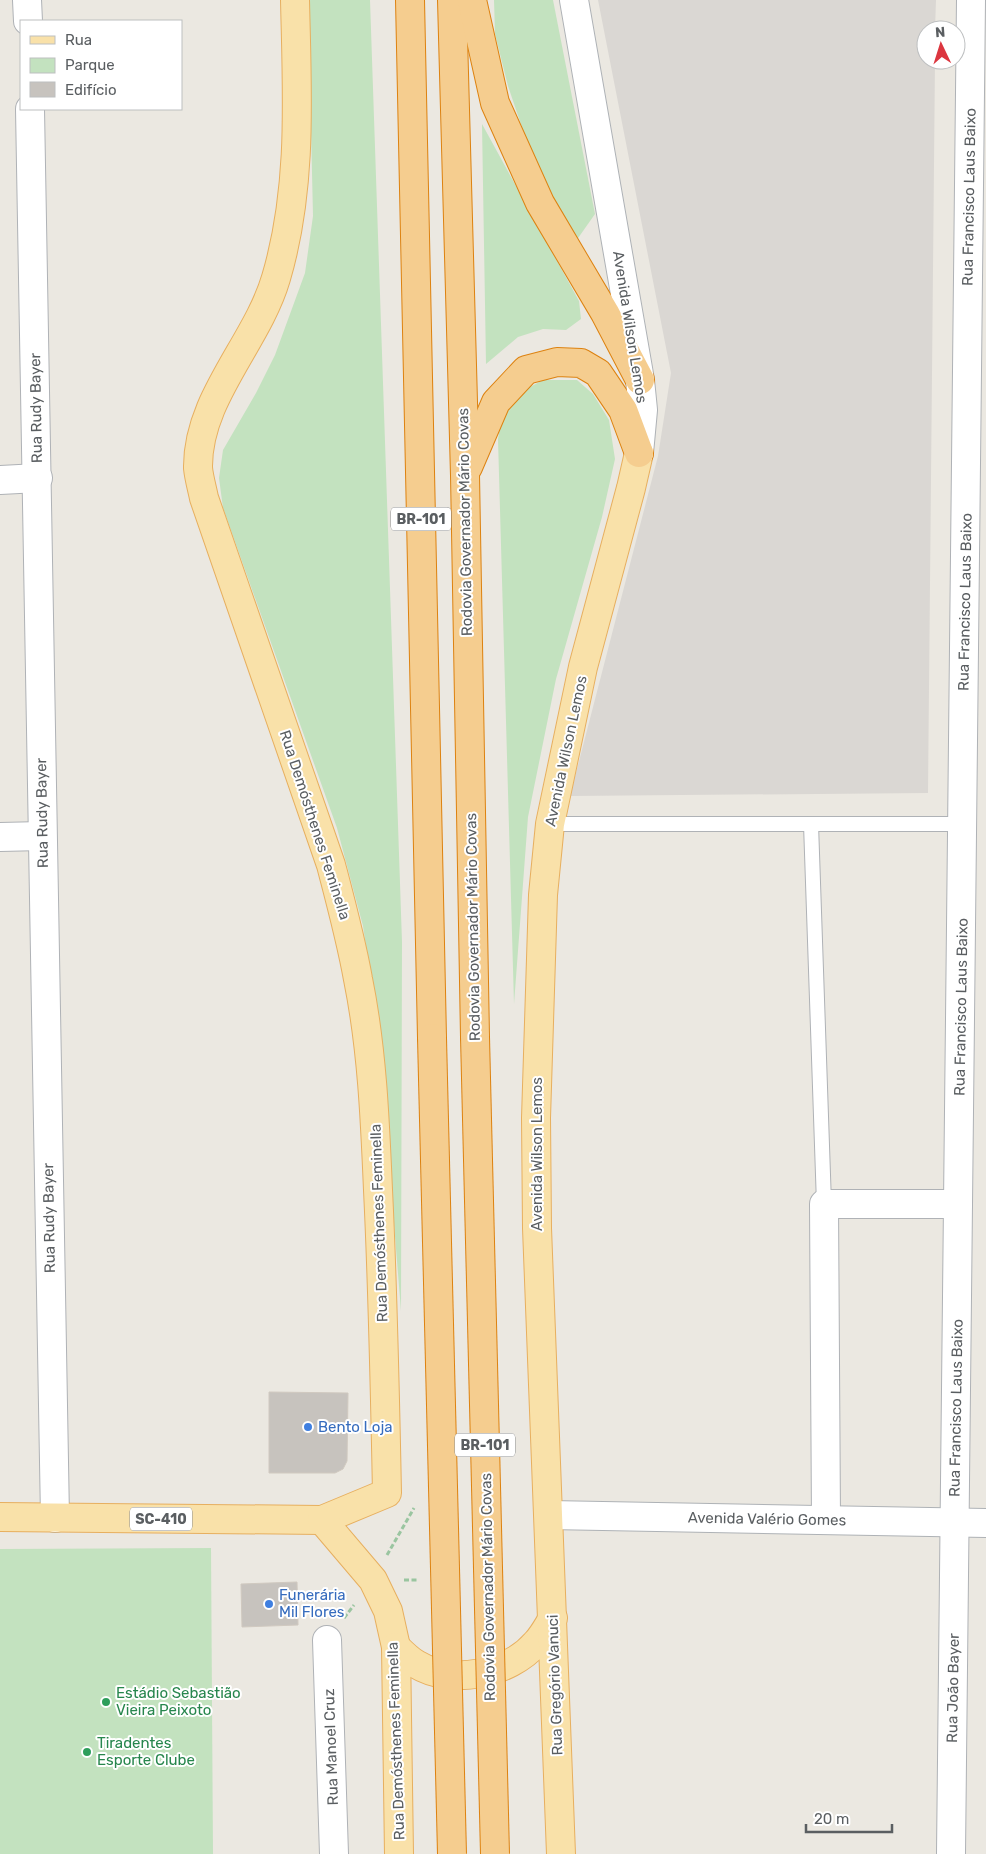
<svg xmlns="http://www.w3.org/2000/svg" width="986" height="1854" font-family="Rubik,sans-serif">
<style>
.industrial{fill:#dad7d3}
.green{fill:#c3e2bf}
.building{fill:#c7c3be;stroke:#d0c9c0}
.lines{fill:none;stroke-linecap:round;stroke-linejoin:round}
.lane-casing{stroke:#afb2b6;stroke-width:16}
.street-casing{stroke:#afb2b6;stroke-width:30}
.secondary-casing{stroke:#aeb2b6;stroke-width:30}
.primary-casing{stroke:#e7af5f;stroke-width:30}
.highway-casing{stroke:#dd8210;stroke-width:30}
.path{stroke:#9ac5a0;stroke-width:3;stroke-dasharray:5 2.5;stroke-linecap:butt}
.lane{stroke:#fff;stroke-width:14}
.street{stroke:#fff;stroke-width:28}
.secondary{stroke:#fff;stroke-width:28}
.primary{stroke:#f9e1a9;stroke-width:28}
.highway{stroke:#f5cd8f;stroke-width:28}
.highway-bridge-casing{stroke:#dd8210;stroke-width:30;stroke-linecap:butt}
.highway-bridge{stroke:#f5cd8f;stroke-width:28}
.shop-dot{fill:#3f7fe0;stroke:#fff;stroke-width:2}
.leisure-dot{fill:#2e9e5b;stroke:#fff;stroke-width:2}
.labels{text-anchor:middle;dominant-baseline:central;stroke-width:4;stroke-linejoin:round;paint-order:stroke}
.shield{fill:#fff;stroke:#8c8e90;stroke-width:1}
.shield-label{font-size:14px;font-weight:bold;fill:#5a5e61}
.street-label{font-size:15px;fill:#5a5e61;stroke:#fff}
.shop-label{font-size:15px;fill:#366cbe;stroke:#fff;text-anchor:start}
.leisure-label{font-size:15px;fill:#27864d;stroke:#fff;text-anchor:start}
</style>
<rect width="100%" height="100%" fill="#ebe8e1"/>
<polygon class="industrial" points="598,0 936,0 935,30 926,30 926,60 935,60 928,793 570,796 658,456 671,373"/>
<g class="green">
<polygon points="308,0 370,0 402,942 401,1311 379,1036 363,926 337,828 223,508 219,478 223,450 256,393 275,355 305,273 313,216"/>
<polygon points="494,0 553,0 595,214 576,241 533,160 508,86 495,34"/>
<polygon points="482,124 579,301 581,319 566,330 543,329 518,337 486,364"/>
<polygon points="543,380 577,380 593,394 609,420 615,459 602,517 556,679 528,817 514,1004 498,439 502,414 517,394"/>
<polygon points="211,1548 213,1854 0,1854 0,1549"/>
</g>
<g class="building">
<polygon points="269,1392 348,1393 347,1461 343,1469 335,1473 269,1473"/>
<polygon points="297,1582 298,1625 242,1627 241,1584"/>
</g>
<g class="lines">
<g class="lane-casing">
<g id="lane">
<polyline points="550,824 963,824"/>
<polyline points="811,824 824,1204"/>
</g>
</g>
<g class="street-casing">
<g id="street">
<polyline points="27,0 28,21"/>
<path d="M30,109C40,578 46,1048 55,1518"/>
<polyline points="0,480 38,478"/>
<polyline points="0,837 42,836"/>
<polyline points="826,1520 824,1204 958,1204 971,0"/>
<polyline points="327,1640 334,1854"/>
<polyline points="951,1854 958,1204"/>
</g>
</g>
<g class="secondary-casing">
<g id="secondary">
<polyline points="574,0 640,380 643,410 639,453"/>
<polyline points="549,1515 986,1523"/>
</g>
</g>
<g class="primary-casing">
<g id="primary">
<path d="M0,1517L322,1520L387,1493C385,1392 383,1291 378,1190C375,1119 372,1048 358,979C351,940 341,903 331,865L204,498C202,488 199,478 198,468C197,398 257,343 276,278C303,187 297,93 295,0"/>
<polyline points="322,1520 373,1580 388,1611 396,1647 399,1854"/>
<path d="M396,1647C402,1653 409,1660 416,1664C452,1686 509,1674 536,1643C543,1636 548,1626 553,1618"/>
<polyline points="561,1854 537,1228 536,1118 543,895 550,824 583,667 631,488 639,453"/>
</g>
</g>
<g class="highway-casing">
<g id="highway">
<polyline points="410,0 432,1038"/>
<polyline points="452,0 465,475 475,1037"/>
<polyline points="472,0 495,103 540,203 605,313 640,380"/>
<polyline points="468,467 496,402 526,370 557,362 581,363 598,373 623,410 639,453"/>
</g>
</g>
<g class="path">
<polyline points="387,1555 414,1508"/>
<polyline points="404,1580 418,1580"/>
<polyline points="344,1618 354,1605"/>
</g>
<use href="#lane" class="lane"/>
<use href="#street" class="street"/>
<use href="#secondary" class="secondary"/>
<use href="#primary" class="primary"/>
<use href="#highway" class="highway"/>
<g class="highway-bridge-casing">
<g id="highway-bridge">
<polyline points="475,1037 495,1854"/>
<polyline points="432,1038 452,1854"/>
</g>
</g>
<use href="#highway-bridge" class="highway-bridge"/>
</g>
<g class="shop-dot">
<circle cx="308" cy="1427" r="5"/>
<circle cx="269" cy="1604" r="5"/>
</g>
<g class="leisure-dot">
<circle cx="106" cy="1702" r="5"/>
<circle cx="87" cy="1752" r="5"/>
</g>
<g class="labels">
<g class="shield">
<rect x="391" y="507.5" width="60" height="23" rx="4"/>
<rect x="455" y="1433.5" width="60" height="23" rx="4"/>
<rect x="130" y="1507.5" width="62" height="23" rx="4"/>
</g>
<g class="shield-label">
<text x="421" y="519">BR-101</text>
<text x="485" y="1445">BR-101</text>
<text x="161" y="1519">SC-410</text>
</g>
<g class="street-label">
<text transform="translate(969 197) rotate(-89)">Rua Francisco Laus Baixo</text>
<text transform="translate(630 327) rotate(81)">Avenida Wilson Lemos</text>
<text transform="translate(36 408) rotate(-91)">Rua Rudy Bayer</text>
<text transform="translate(465 522) rotate(-91)">Rodovia Governador Mário Covas</text>
<text transform="translate(965 602) rotate(-89)">Rua Francisco Laus Baixo</text>
<text transform="translate(566 751) rotate(-78)">Avenida Wilson Lemos</text>
<text transform="translate(42 813) rotate(-91)">Rua Rudy Bayer</text>
<text transform="translate(315 825) rotate(72)">Rua Demósthenes Feminella</text>
<text transform="translate(473 927) rotate(-91)">Rodovia Governador Mário Covas</text>
<text transform="translate(961 1007) rotate(-89)">Rua Francisco Laus Baixo</text>
<text transform="translate(537 1154) rotate(-90)">Avenida Wilson Lemos</text>
<text transform="translate(49 1218) rotate(-91)">Rua Rudy Bayer</text>
<text transform="translate(379 1223) rotate(-92)">Rua Demósthenes Feminella</text>
<text transform="translate(956 1408) rotate(-89)">Rua Francisco Laus Baixo</text>
<text transform="translate(767 1519) rotate(1)">Avenida Valério Gomes</text>
<text transform="translate(488 1587) rotate(-91)">Rodovia Governador Mário Covas</text>
<text transform="translate(555 1685) rotate(-92)">Rua Gregório Vanuci</text>
<text transform="translate(953 1688) rotate(-89)">Rua João Bayer</text>
<text transform="translate(396 1741) rotate(-92)">Rua Demósthenes Feminella</text>
<text transform="translate(331 1747) rotate(-92)">Rua Manoel Cruz</text>
</g>
<g class="shop-label">
<text x="318" y="1427">Bento Loja</text>
<text x="279" y="1595">Funerária<tspan x="279" dy="17">Mil Flores</tspan></text>
</g>
<g class="leisure-label">
<text x="116" y="1693">Estádio Sebastião<tspan x="116" dy="17">Vieira Peixoto</tspan></text>
<text x="97" y="1743">Tiradentes<tspan x="97" dy="17">Esporte Clube</tspan></text>
</g>
</g>
<rect x="20" y="20" width="162" height="90" fill="#ffffff" stroke="#bdbfc0"/>
<rect x="30" y="36" width="25" height="8" fill="#f9e1a9" stroke="#bdbfc0"/>
<text x="65" y="45" font-size="15" fill="#5a5e61">Rua</text>
<rect x="30" y="58" width="25" height="15" fill="#c3e2bf" stroke="#bdbfc0"/>
<text x="65" y="70" font-size="15" fill="#5a5e61">Parque</text>
<rect x="30" y="82" width="25" height="15" fill="#c7c3be" stroke="#bdbfc0"/>
<text x="65" y="95" font-size="15" fill="#5a5e61">Edifício</text>
<g transform="translate(941 45) rotate(356)"><circle r="24" fill="#ffffff" stroke="#bdbfc0"/>
<path d="M0-4L9 19L0 12L-9 19Z" fill="#dc363f"/>
<text y="-8" font-size="14" font-weight="bold" text-anchor="middle" fill="#5a5e61">N</text>
</g>
<path d="M806 1824v8h86v-8" fill="none" stroke="#5a5e61" stroke-width="2.5"/>
<text x="814" y="1824" font-size="15" fill="#5a5e61" stroke="#ffffff" stroke-width="4" paint-order="stroke">20 m</text>
</svg>
